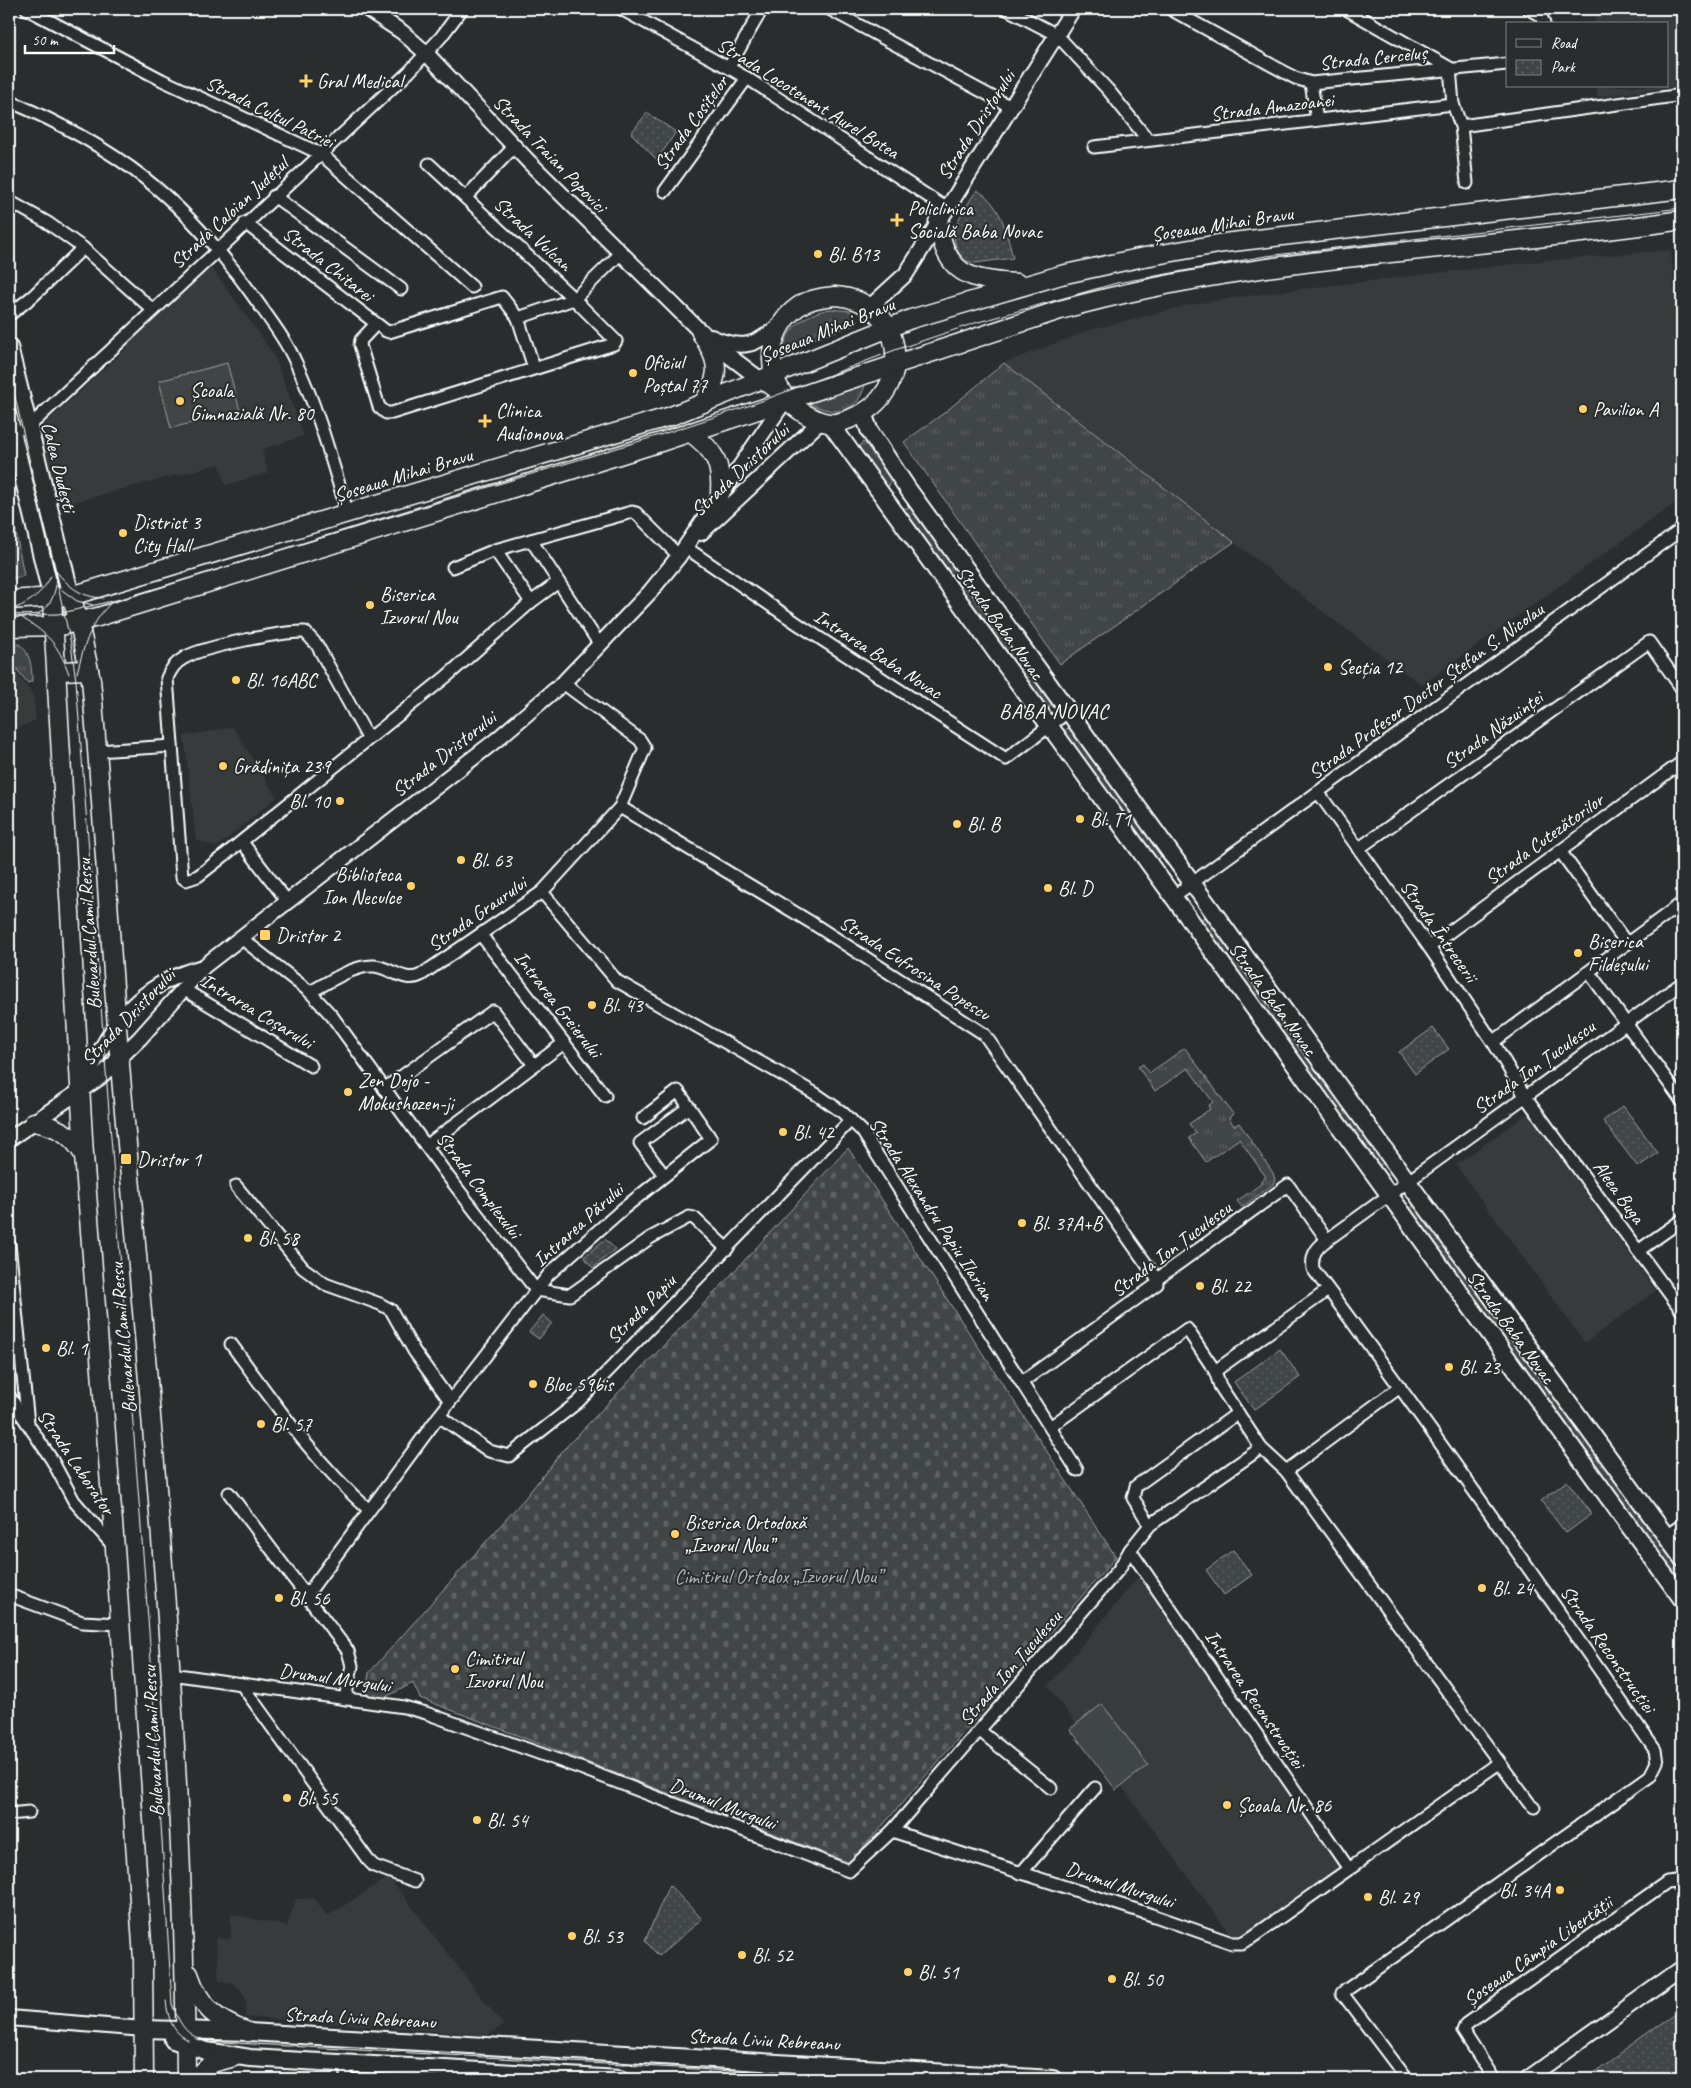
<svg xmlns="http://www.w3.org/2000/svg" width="1691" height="2088" font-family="Caveat,sans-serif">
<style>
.built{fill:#373a3b}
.grass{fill:url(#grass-tufts);stroke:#a0a2a2}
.cemetery{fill:url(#cemetery-stones);stroke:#a0a2a2}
.park{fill:url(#park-dots);stroke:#a0a2a2}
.pitch{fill:#414445;stroke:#a0a2a2}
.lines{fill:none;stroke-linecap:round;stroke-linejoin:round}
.minor-casing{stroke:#fff;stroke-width:15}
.tertiary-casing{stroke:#fff;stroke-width:18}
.secondary-casing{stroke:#fff;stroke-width:20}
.primary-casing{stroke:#fff;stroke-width:21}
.minor{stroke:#2a2d2e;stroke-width:11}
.tertiary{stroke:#2a2d2e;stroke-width:14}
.secondary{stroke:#2a2d2e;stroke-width:16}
.primary{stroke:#2a2d2e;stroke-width:18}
.tram{stroke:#fff;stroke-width:1}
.poi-dot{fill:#ffd166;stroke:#2a2d2e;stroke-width:2}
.labels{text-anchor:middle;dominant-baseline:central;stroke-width:4;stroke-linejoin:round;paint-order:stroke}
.street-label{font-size:20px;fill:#fff;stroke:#2a2d2e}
.poi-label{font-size:20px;fill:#fff;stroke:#2a2d2e;text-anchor:start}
.park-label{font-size:20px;fill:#b3b4b5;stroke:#2a2d2e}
.neighbourhood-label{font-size:21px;letter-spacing:1px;fill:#fff;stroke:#2a2d2e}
</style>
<defs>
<pattern id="grass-tufts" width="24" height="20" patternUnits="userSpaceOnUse" patternTransform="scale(1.25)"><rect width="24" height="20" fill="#414445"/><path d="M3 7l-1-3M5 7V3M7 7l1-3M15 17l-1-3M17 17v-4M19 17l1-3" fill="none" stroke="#5e6061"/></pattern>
<pattern id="cemetery-stones" width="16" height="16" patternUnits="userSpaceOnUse" patternTransform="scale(1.25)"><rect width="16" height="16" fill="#414445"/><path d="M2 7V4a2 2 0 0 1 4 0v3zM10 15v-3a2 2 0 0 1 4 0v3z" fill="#5e6061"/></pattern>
<pattern id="park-dots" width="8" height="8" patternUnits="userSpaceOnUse" patternTransform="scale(1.25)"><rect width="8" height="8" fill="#414445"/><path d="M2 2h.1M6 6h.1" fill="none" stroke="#5e6061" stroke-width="1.8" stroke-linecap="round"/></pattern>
</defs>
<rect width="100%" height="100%" fill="#2a2d2e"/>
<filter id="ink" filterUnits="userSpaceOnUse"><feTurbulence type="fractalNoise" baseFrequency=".02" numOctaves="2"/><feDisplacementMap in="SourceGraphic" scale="10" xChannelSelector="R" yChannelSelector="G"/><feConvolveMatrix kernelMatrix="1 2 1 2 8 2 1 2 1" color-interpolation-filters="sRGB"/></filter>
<g filter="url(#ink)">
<g class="built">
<polygon points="1601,9 1682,9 1682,86 1597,97 1596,86 1667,86 1667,24 1593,24"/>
<polygon points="1671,250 1682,381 1682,498 1422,685 1327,615 1004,363 1090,330 1193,304 1267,293 1531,262"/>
<polygon points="211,267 264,340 275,358 304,436 262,449 268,473 225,485 220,464 58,506 40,428 127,348 126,343"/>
<polygon points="9,664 33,695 36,720 9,732"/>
<polygon points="233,727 277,797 217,847 196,840 184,736"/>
<polygon points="1528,1113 1656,1291 1585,1343 1456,1165"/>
<polygon points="1138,1577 1343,1868 1236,1942 1048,1686"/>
<polygon points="389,1877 503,2025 488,2035 245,2017 247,2002 240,1989 231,1982 219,1981 216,1938 231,1939 231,1914 287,1926 296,1899 315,1899 327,1916"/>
</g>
<g class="grass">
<path d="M830,309L850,311L857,321L854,325L783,349C789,325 806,314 830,309Z"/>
<polygon points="1004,363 1234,542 1060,664 904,442 944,413"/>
<path d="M865,385C856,418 829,415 806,401Z"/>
<polygon points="863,442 870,448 891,479 889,486 883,486 858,448"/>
<polygon points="910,503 1054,704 1050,705 1048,712 901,508 908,508"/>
<path d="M9,639C29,645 32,663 32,681L28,683L9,660Z"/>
<polygon points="1071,726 1163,855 1158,859 1159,865 1060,730 1064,731"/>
<polygon points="1206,912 1385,1163 1376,1167 1197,919 1204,918"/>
<polygon points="1185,1048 1233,1114 1229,1118 1234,1126 1239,1123 1273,1173 1275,1180 1273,1184 1242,1207 1237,1201 1261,1184 1261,1181 1266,1177 1239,1139 1206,1162 1189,1138 1196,1133 1189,1124 1210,1109 1208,1106 1213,1102 1188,1068 1155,1091 1138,1067 1143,1064 1149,1073"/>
<polygon points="1414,1204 1418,1205 1682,1568 1682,1588 1409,1210"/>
</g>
<polygon class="cemetery" points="848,1148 1116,1557 850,1863 420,1698 413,1683 380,1700 366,1696 369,1673 525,1498 564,1449 720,1287"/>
<g class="park">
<polygon points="647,113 676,132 657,160 631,133"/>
<path d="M977,190C1002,205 1006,231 1013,258L975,263L966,261C941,238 962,213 977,190Z"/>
<polygon points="1433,1028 1449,1049 1415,1074 1399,1052"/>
<polygon points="1623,1106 1658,1153 1638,1167 1603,1121"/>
<polygon points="605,1239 615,1249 593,1268 584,1257"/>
<polygon points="543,1315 552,1323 539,1339 529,1332"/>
<polygon points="1280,1349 1300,1377 1254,1410 1234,1382"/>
<polygon points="1567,1481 1592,1514 1566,1533 1541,1501"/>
<polygon points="1233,1550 1252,1575 1224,1595 1206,1570"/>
<polygon points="669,1885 702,1919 659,1956 645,1941"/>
<polygon points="1682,2009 1682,2079 1585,2079"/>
</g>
<g class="pitch">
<polygon points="227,363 240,411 171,428 159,381"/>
<polygon points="9,495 24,576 9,579"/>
<polygon points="1102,1704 1148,1765 1116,1790 1070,1729"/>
</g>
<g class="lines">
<g class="minor-casing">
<g id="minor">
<polyline points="27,9 162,80 321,154 472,287"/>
<polyline points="621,9 747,78 946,208"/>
<polyline points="829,9 1011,107"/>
<polyline points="1007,9 1057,35 1109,91 1148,140"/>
<polyline points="1170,9 1295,78 1311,83 1507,64"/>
<polyline points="1346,9 1450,68 1453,104 1461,126 1467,183"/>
<polyline points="1529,9 1541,16 1544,24"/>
<polyline points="729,67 762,9"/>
<polyline points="1311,83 1317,120"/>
<path d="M9,101C117,147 182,197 251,293C267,316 285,338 296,363C319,411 332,463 348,514"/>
<polyline points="1461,126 1682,95"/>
<polyline points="1094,147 1453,104"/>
<polyline points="665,191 747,78"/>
<polyline points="274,196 401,289"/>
<polyline points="466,197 514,147"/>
<polyline points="9,201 48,223 83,248 153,310"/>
<polyline points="245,223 386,331 389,332 502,297 518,318"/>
<polyline points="9,315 33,296 83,248"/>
<polyline points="376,324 361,340 360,345 379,407 386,413 392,413 614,344 616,341 574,299 429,164"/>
<polyline points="534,368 518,318 574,299 620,254"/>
<polyline points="24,429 35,421 409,72 441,37 462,9"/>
<polyline points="531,540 600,645"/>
<polyline points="685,547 801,626 1006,759 1069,711"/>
<polyline points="495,550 531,602"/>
<polyline points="453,567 495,550 632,512 636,513 679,556"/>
<path d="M368,738L317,645L305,632C283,631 202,647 184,658C175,663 171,669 167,678L182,877L186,880L198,876L216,862L447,676L531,602L557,583"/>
<polyline points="97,751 172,746"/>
<polyline points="1318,792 1429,947 1493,1042 1525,1096 1682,1311"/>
<polyline points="620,807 812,923 984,1034 1157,1279"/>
<polyline points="242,842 287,901"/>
<polyline points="1358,849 1649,642 1682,689"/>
<polyline points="1560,851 1627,944"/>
<polyline points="542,892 617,981 816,1094 842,1112 862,1131 1077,1470"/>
<polyline points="1174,896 1682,529"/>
<polyline points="481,935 605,1096"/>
<polyline points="241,938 310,992 332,1016 447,1175 536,1290 570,1295 650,1238 689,1217 694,1218 727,1249"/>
<polyline points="1429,947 1682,762"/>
<polyline points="1589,972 1682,1101"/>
<polyline points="183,989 311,1066"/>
<path d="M310,992C328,983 353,965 374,966C390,967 405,984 421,975L542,892L620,807L645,748L640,740L563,683"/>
<polyline points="1493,1042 1682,903"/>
<polyline points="384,1089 493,1011 534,1065"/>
<polyline points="426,1146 564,1043"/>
<polyline points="664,1175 640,1143 689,1107"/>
<polyline points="236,1186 303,1268 325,1284 380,1304 391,1310 414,1351 450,1401"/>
<polyline points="9,1244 28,1423"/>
<polyline points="1638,1251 1682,1220"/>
<path d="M231,1344C275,1404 314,1461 369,1510"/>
<polyline points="1215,1371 1328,1290"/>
<polyline points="1022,1382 1157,1284 1157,1279 1288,1185 1327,1240"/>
<polyline points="9,1396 52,1460 74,1501 115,1548"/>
<polyline points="439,1416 489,1451 509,1456 578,1402 851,1120"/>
<polyline points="1050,1427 1187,1329 1215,1371 1220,1386 1261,1448 1286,1471 1529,1803 1534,1807"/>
<polyline points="1286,1471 1400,1387"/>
<polyline points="229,1493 348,1651 352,1666 345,1699"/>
<polyline points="1150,1525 1133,1498 1136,1486 1238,1413"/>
<polyline points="1666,1536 1682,1525"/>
<polyline points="9,1595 82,1622 120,1624"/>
<polyline points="306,1596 439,1416 549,1274 624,1208 711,1139 678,1091 643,1118"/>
<polyline points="171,1674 404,1707 426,1713 583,1769 849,1871 892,1831 1119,1569 1130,1550 1150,1525 1261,1448"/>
<polyline points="241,1684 368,1860 374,1866 415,1881"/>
<polyline points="980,1731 1051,1788"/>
<polyline points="9,1814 29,1812"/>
<polyline points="892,1831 1155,1916 1232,1943 1241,1943 1251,1938 1349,1869 1130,1550"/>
<polyline points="1349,1869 1499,1763"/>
<polyline points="1021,1873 1095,1788"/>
<polyline points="346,2079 346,2063"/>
<path d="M1407,2079L1342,1993L1650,1776L1657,1762L1655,1750C1543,1589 1431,1427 1313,1269C1311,1255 1316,1248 1327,1240L1682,983"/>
<polyline points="1494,2079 1463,2031 1466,2024 1667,1882 1676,1881 1682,1890"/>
</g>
</g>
<g class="tertiary-casing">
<g id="tertiary">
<polyline points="871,306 906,274 1073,9"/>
<path d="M711,337C742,351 756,346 781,324"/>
<polyline points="701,533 821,421"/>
<path d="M81,1090C109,1029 133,985 203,967"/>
<polyline points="9,1139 99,1078 140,1038 203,967 495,741 563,683 650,592 679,556 786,399 712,343 529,162 426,53 402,32 367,9"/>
<polyline points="9,2018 144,2029"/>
<polyline points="1527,2079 1682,1968"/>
</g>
</g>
<g class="secondary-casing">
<g id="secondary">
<polyline points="9,347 71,596"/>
<polyline points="863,413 870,432 908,489 1395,1164 1682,1558"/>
<polyline points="9,418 52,599"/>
<polyline points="830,423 1682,1599"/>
<polyline points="144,2029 248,2032 1053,2079"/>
<polyline points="173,2040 206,2051 250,2058 620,2079"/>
</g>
</g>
<g class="primary-casing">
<g id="primary">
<path d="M938,222C946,274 967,280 1017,283"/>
<path d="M835,296C908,301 916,394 852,418C845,421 837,424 830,423C820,423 810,417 802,412C764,389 761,332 799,306C809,299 823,297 835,296Z"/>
<path d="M701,333C719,361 722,374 703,403"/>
<path d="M690,432C715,451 722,463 720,494"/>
<path d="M71,596L79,622L91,680C105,827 111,975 125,1122C154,1441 184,1759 186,2079"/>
<polyline points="52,599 84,1155 115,1548 143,1959 144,2079"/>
<polyline points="9,600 71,596 671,416 911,319 1061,275 1139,258 1224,243 1682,189"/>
<path d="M9,627L60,626L98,617L661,442L1060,310C1262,253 1476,251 1682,220"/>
<polyline points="58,671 89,670"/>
<path d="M34,1122C59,1127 71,1134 84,1155"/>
<path d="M189,1974C200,2007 215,2020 248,2032"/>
<polyline points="195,2079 212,2063 234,2057"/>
</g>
</g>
<use href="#minor" class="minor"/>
<use href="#tertiary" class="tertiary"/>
<use href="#secondary" class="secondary"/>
<use href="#primary" class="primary"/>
<g class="tram">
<path d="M9,370L71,644L76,681L150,1645L172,2004C186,2042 198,2040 236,2043L870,2079"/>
<path d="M56,571C69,587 81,597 103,598"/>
<polyline points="62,590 77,601 93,605"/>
<path d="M16,608C31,602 44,591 51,576"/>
<path d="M37,614C49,609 54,597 56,585"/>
<polyline points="9,615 58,614 124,598 663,434 751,405 895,350 975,323 1117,283 1266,256 1682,208"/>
<path d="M19,616C47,633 58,643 69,674"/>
<path d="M77,673C84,645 91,621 113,601"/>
<path d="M166,2001C168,2018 172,2032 188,2040"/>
</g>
</g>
</g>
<g class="poi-dot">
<path d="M303.5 73.5h5v5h5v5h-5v5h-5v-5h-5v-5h5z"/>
<path d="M894.5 212.5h5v5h5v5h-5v5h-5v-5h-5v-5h5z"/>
<circle cx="818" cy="254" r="5"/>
<circle cx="633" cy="373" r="5"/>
<circle cx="180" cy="401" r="5"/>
<circle cx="1583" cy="409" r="5"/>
<path d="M482.5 413.5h5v5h5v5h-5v5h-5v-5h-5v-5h5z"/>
<circle cx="123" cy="533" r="5"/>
<circle cx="370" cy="605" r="5"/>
<circle cx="1328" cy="667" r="5"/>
<circle cx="236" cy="680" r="5"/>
<circle cx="223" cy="766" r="5"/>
<circle cx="340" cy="801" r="5"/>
<circle cx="1080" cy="819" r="5"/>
<circle cx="957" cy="824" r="5"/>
<circle cx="461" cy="860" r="5"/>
<circle cx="411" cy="886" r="5"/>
<circle cx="1048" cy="888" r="5"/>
<rect x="259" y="929" width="12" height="12" rx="2.5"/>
<circle cx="1578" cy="953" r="5"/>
<circle cx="592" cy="1005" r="5"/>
<circle cx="348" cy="1092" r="5"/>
<circle cx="783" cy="1132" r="5"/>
<rect x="120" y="1153" width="12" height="12" rx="2.5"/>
<circle cx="1022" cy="1223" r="5"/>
<circle cx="248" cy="1238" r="5"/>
<circle cx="1200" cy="1286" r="5"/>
<circle cx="46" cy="1348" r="5"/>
<circle cx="1449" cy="1367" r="5"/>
<circle cx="533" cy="1384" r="5"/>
<circle cx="261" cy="1424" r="5"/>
<circle cx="675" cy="1534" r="5"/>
<circle cx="1482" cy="1588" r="5"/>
<circle cx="279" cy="1598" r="5"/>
<circle cx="455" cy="1669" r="5"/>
<circle cx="287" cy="1798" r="5"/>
<circle cx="1227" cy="1805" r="5"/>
<circle cx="477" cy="1820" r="5"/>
<circle cx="1560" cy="1890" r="5"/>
<circle cx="1368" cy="1897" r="5"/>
<circle cx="572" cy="1936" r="5"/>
<circle cx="742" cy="1955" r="5"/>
<circle cx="908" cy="1972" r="5"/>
<circle cx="1112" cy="1979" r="5"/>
</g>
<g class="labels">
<g class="street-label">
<text transform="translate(1373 58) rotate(-6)">Strada Cerceluș</text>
<text transform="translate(808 98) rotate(32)">Strada Locotenent Aurel Botea</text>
<text transform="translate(1272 107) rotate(-7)">Strada Amazoanei</text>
<text transform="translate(270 112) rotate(26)">Strada Cultul Patriei</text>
<text transform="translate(691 123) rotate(-54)">Strada Cosițelor</text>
<text transform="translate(976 125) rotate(-57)">Strada Dristorului</text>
<text transform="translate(550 154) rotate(46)">Strada Traian Popovici</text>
<text transform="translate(229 213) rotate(-43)">Strada Caloian Județul</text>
<text transform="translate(1222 224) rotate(-9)">Șoseaua Mihai Bravu</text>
<text transform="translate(533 234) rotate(43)">Strada Vulcan</text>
<text transform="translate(328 264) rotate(38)">Strada Chitarei</text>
<text transform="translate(827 330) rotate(-22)">Șoseaua Mihai Bravu</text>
<text transform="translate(59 467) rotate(76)">Calea Dudești</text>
<text transform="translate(740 470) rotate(-43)">Strada Dristorului</text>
<text transform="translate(403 475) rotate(-17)">Șoseaua Mihai Bravu</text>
<text transform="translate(1000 623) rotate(54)">Strada Baba Novac</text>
<text transform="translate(878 654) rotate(33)">Intrarea Baba Novac</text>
<text transform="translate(1426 691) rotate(-36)">Strada Profesor Doctor Ștefan S. Nicolau</text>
<text transform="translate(1493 730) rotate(-36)">Strada Năzuinței</text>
<text transform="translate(444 754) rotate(-38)">Strada Dristorului</text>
<text transform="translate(1544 839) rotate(-36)">Strada Cutezătorilor</text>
<text transform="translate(477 914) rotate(-35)">Strada Graurului</text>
<text transform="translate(1439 931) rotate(55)">Strada Întrecerii</text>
<text transform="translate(89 934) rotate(-94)">Bulevardul Camil Ressu</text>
<text transform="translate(915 968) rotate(33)">Strada Eufrosina Popescu</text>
<text transform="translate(1273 999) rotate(54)">Strada Baba Novac</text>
<text transform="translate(558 1004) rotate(52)">Intrarea Greierului</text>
<text transform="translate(257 1011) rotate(31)">Intrarea Coșarului</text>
<text transform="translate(128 1017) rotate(-46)">Strada Dristorului</text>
<text transform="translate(1534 1067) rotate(-36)">Strada Ion Țuculescu</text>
<text transform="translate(479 1185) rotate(53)">Strada Complexului</text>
<text transform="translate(1619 1192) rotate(54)">Aleea Buga</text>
<text transform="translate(932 1209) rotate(57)">Strada Alexandru Papiu Ilarian</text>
<text transform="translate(578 1225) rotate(-42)">Intrarea Părului</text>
<text transform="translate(1171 1249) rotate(-37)">Strada Ion Țuculescu</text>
<text transform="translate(641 1309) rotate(-45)">Strada Papiu</text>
<text transform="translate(1511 1327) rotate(54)">Strada Baba Novac</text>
<text transform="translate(123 1338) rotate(-95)">Bulevardul Camil Ressu</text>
<text transform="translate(76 1462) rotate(56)">Strada Laborator</text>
<text transform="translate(1608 1649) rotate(55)">Strada Reconstrucției</text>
<text transform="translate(1010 1668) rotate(-49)">Strada Ion Țuculescu</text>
<text transform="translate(335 1678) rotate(8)">Drumul Murgului</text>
<text transform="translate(1255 1699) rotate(56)">Intrarea Reconstrucției</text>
<text transform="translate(153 1741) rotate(-93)">Bulevardul Camil Ressu</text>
<text transform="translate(723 1804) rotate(21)">Drumul Murgului</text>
<text transform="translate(1120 1885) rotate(18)">Drumul Murgului</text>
<text transform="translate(1538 1951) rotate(-35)">Șoseaua Câmpia Libertății</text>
<text transform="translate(360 2018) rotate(3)">Strada Liviu Rebreanu</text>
<text transform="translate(764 2040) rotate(3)">Strada Liviu Rebreanu</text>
</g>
<g class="poi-label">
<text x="317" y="81">Gral Medical</text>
<text x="908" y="208">Policlinica<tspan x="908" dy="23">Socială Baba Novac</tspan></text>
<text x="828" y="254">Bl. B13</text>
<text x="643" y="362">Oficiul<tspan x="643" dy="23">Poștal 77</tspan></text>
<text x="190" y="390">Școala<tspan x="190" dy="23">Gimnazială Nr. 80</tspan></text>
<text x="1593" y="409">Pavilion A</text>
<text x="496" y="410">Clinica<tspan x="496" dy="23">Audionova</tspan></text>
<text x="133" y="522">District 3<tspan x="133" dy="23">City Hall</tspan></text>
<text x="380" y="594">Biserica<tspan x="380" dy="23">Izvorul Nou</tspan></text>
<text x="1338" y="667">Secția 12</text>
<text x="246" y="680">Bl. 16ABC</text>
<text x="233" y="766">Grădinița 239</text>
<text x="330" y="801" text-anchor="end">Bl. 10</text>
<text x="1090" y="819">Bl. T1</text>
<text x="967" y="824">Bl. B</text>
<text x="471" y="860">Bl. 63</text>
<text x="401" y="874" text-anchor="end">Biblioteca<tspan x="401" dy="23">Ion Neculce</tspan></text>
<text x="1058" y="888">Bl. D</text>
<text x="276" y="935">Dristor 2</text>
<text x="1588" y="941">Biserica<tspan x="1588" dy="23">Fildeșului</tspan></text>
<text x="602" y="1005">Bl. 43</text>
<text x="358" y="1080">Zen Dojo -<tspan x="358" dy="23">Mokushozen-ji</tspan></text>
<text x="793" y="1132">Bl. 42</text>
<text x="137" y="1159">Dristor 1</text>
<text x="1032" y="1223">Bl. 37A+B</text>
<text x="258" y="1238">Bl. 58</text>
<text x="1210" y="1286">Bl. 22</text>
<text x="56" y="1348">Bl. 1</text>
<text x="1459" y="1367">Bl. 23</text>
<text x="543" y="1384">Bloc 59bis</text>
<text x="271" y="1424">Bl. 57</text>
<text x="685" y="1522">Biserica Ortodoxă<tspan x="685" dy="23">„Izvorul Nou”</tspan></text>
<text x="1492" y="1588">Bl. 24</text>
<text x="289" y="1598">Bl. 56</text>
<text x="465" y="1658">Cimitirul<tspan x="465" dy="23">Izvorul Nou</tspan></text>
<text x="297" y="1798">Bl. 55</text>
<text x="1237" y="1805">Școala Nr. 86</text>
<text x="487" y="1820">Bl. 54</text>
<text x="1550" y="1890" text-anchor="end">Bl. 34A</text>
<text x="1378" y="1897">Bl. 29</text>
<text x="582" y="1936">Bl. 53</text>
<text x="752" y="1955">Bl. 52</text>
<text x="918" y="1972">Bl. 51</text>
<text x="1122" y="1979">Bl. 50</text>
</g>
<g class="park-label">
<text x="778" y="1576">Cimitirul Ortodox „Izvorul Nou”</text>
</g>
<g class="neighbourhood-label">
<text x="1054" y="711">BABA NOVAC</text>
</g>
</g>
<rect width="1691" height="2088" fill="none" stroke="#2a2d2e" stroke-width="30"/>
<rect x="15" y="15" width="1661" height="2058" fill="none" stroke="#fff" stroke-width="2" filter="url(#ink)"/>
<rect x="1506" y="22" width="162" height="65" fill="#2a2d2e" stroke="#7f8182"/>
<rect x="1516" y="39" width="25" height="8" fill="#2a2d2e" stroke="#7f8182"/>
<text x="1551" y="48" font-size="15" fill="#ffffff">Road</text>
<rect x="1516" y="60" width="25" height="15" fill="url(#park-dots)" stroke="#7f8182"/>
<text x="1551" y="72" font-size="15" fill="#ffffff">Park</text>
<path d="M25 45v8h89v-8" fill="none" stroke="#ffffff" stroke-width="2.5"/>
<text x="32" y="45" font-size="15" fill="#ffffff" stroke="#2a2d2e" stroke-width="4" paint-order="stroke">50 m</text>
</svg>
